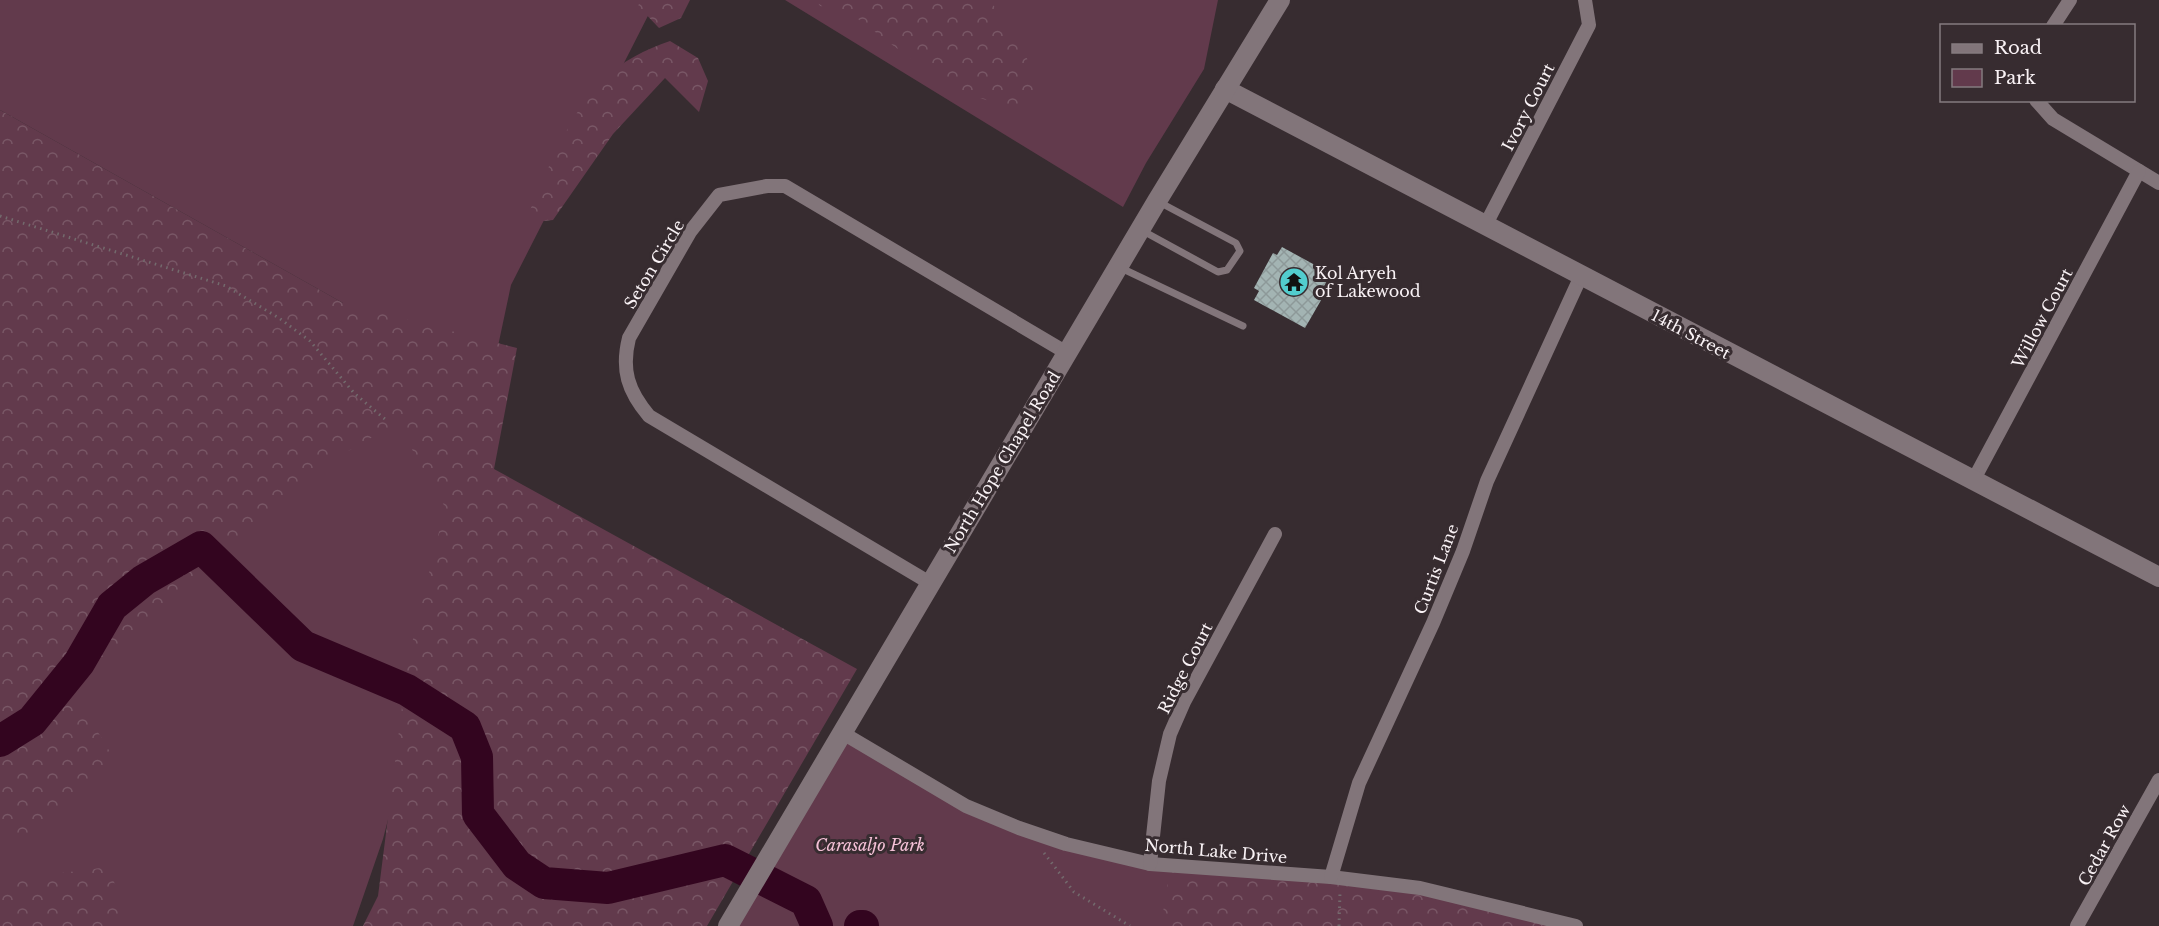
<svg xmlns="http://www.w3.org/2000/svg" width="2159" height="926" font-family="'Libre Baskerville',serif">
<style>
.green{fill:#623a4c}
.forest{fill:url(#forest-crowns)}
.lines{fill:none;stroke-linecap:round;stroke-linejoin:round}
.river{stroke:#33051f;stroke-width:32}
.building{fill:url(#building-cross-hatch)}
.path{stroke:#736a6d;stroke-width:3;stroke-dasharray:1.5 4.5;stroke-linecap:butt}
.lane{stroke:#82757a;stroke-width:7}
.street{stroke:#82757a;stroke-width:14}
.secondary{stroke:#82757a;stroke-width:20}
.labels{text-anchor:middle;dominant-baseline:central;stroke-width:6;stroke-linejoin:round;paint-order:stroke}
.street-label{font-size:16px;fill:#f9f2f5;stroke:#372c30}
.poi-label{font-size:16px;fill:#f9f2f5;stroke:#372c30;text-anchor:start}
.park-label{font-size:16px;font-style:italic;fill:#f5c1d7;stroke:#372c30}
</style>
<defs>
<pattern id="forest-crowns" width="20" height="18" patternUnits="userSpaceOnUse" patternTransform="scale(1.5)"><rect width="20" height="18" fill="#623a4c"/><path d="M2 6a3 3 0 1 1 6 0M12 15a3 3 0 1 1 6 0" fill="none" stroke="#795766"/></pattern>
<pattern id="building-cross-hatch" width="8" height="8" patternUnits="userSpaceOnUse" patternTransform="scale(1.5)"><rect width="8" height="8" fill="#a3b4b3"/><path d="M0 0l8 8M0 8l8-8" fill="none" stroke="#8d9999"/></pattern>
</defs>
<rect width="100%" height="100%" fill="#372c30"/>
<g class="green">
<polygon points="0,0 656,0 511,285 440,619 383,839 353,926 0,926 0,796 79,663 343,303 0,110"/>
<polygon points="785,0 1218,0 1204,69 1146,163 1123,207"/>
<polygon points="841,732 942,792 1066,844 1576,926 729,926"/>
</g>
<g class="forest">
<polygon points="641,0 690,0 681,18 659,28 638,6"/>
<path d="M816,0H989C1002,15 1038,67 1034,86C1033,91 1029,98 1027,103L1004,105L969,95L907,56L846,10L820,6Z"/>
<path d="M670,41L698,58L708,81L699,112L665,78L613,134L553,220L525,223C542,181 570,112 602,80C621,62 646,49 670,41Z"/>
<polygon points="0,110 343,303 517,348 494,469 857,669 707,926 363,926 378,896 408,660 445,507 397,423 308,474 73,691 113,757 28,839 0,837"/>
<polygon points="108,867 123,904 115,926 0,926 0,881"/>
<polygon points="1170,867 1411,886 1554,926 1161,926"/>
</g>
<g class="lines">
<g class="river">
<polyline points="0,741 32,721 79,663 112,606 144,580 201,547 303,646 407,690 465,727 477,757 478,814 517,865 544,883 608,888 725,860 806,901 817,926"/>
<polyline points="860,926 863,926"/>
</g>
</g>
<polygon class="building" points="1282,247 1335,276 1305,328 1254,300 1259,291 1254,288 1273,253 1277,255"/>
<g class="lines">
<g class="path">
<polyline points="0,216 226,286 279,318 310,341 354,393 386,420"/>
<polyline points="1044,853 1074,892 1130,926"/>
<polyline points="1339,926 1340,892"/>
</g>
<g class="lane">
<polyline points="1143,231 1218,272 1227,270 1240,251 1236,243 1159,202"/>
<polyline points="1121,268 1243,326"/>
</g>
<g class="street">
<polyline points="2053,26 2070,0"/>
<polyline points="2036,100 2053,119 2159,183"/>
<polyline points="1485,226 1589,25 1585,0"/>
<polyline points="1973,481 2139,171"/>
<path d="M930,583L649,416C628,391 621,370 629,338L690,232L719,195L767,186H785L1067,353"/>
<polyline points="841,732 966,806 1019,828 1066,844 1150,864 1331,877 1420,888 1576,926"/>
<polyline points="1150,864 1159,781 1170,734 1184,702 1275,534"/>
<polyline points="1331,877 1359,783 1433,623 1463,551 1487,481 1581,276"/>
<polyline points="2077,926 2159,780"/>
</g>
<g class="secondary">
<polyline points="1225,89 2159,577"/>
<polyline points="728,926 1157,201 1280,0"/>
</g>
</g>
<defs>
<g id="temple-disc" transform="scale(1.5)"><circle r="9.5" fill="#52cdce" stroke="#372c30"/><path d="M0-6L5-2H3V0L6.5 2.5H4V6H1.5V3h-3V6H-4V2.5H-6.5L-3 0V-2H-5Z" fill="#111"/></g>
</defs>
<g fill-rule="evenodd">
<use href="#temple-disc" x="1294" y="282"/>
</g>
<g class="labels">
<g class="street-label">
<text transform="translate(1528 107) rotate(-63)">Ivory Court</text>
<text transform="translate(654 264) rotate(-59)">Seton Circle</text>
<text transform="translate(2042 318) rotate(-62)">Willow Court</text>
<text transform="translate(1691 334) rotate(28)">14th Street</text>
<text transform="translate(1002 462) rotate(-59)">North Hope Chapel Road</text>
<text transform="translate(1436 569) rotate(-69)">Curtis Lane</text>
<text transform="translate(1185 668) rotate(-63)">Ridge Court</text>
<text transform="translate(2104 845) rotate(-61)">Cedar Row</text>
<text transform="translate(1216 851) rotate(5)">North Lake Drive</text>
</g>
<g class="poi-label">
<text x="1315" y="273">Kol Aryeh<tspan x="1315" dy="18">of Lakewood</tspan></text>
</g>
<g class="park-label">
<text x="870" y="845">Carasaljo Park</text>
</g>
</g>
<rect x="1940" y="24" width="195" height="78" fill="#372c30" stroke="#857b7f" stroke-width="1.5"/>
<rect x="1952" y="44" width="30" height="9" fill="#82757a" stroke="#857b7f" stroke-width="1.5"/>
<text x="1994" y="54" font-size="18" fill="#f9f2f5">Road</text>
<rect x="1952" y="69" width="30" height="18" fill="#623a4c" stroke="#857b7f" stroke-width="1.5"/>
<text x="1994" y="84" font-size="18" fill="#f9f2f5">Park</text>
</svg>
